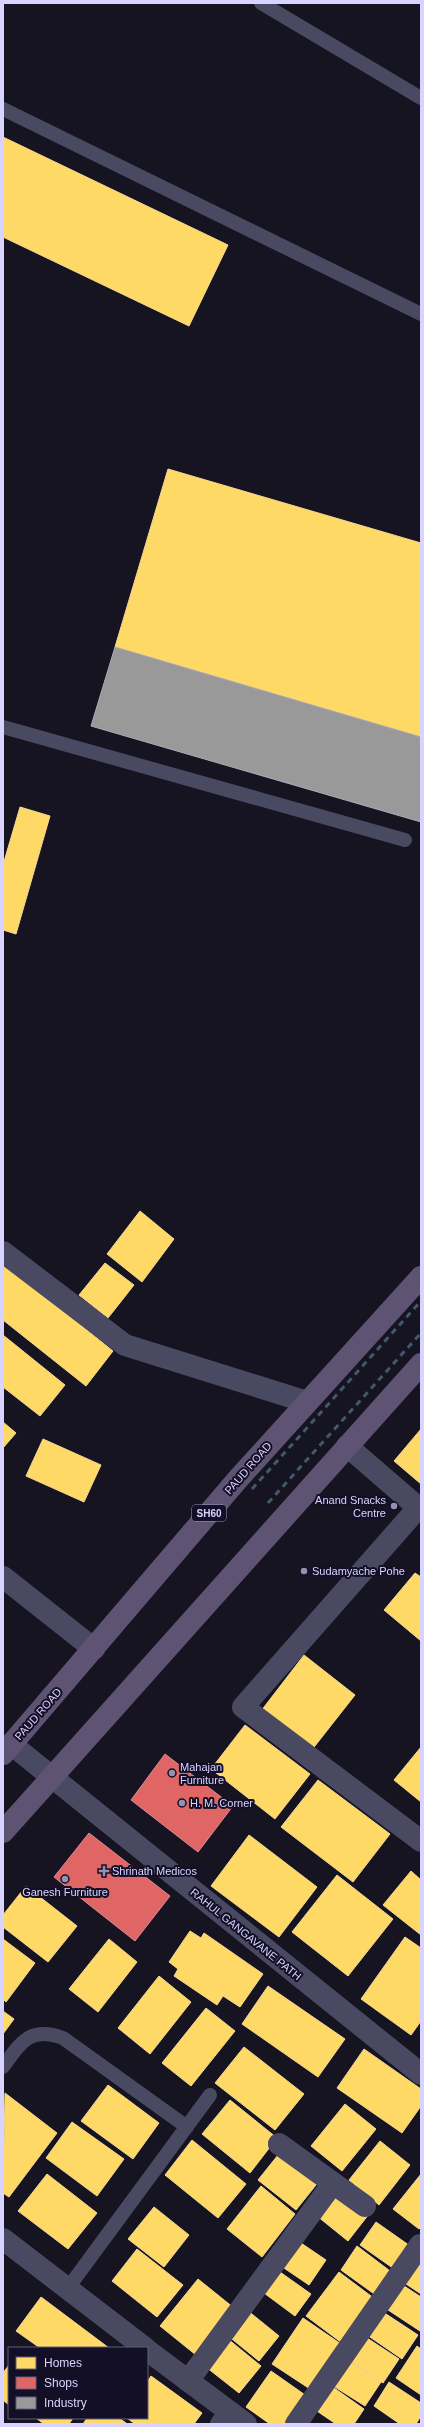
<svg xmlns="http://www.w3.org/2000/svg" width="424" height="2427" font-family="Helvetica,sans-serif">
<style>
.homes{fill:#ffd966;stroke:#f4d894}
.shops{fill:#e06666;stroke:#de8794}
.industry{fill:#999;stroke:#acabb8}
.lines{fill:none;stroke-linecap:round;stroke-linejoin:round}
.service{stroke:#4a4962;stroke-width:14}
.minor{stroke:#4a4962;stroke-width:22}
.tertiary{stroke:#4a4962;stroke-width:22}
.primary{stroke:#5e5373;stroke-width:22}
.rail{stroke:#43596b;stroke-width:3;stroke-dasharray:6 5;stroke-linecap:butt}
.poi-dot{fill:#9591b1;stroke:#130f26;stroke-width:1.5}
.labels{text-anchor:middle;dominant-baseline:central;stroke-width:4;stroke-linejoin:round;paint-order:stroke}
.shield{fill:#130f26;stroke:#9e99be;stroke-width:1}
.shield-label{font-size:10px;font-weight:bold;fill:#d9d4ff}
.street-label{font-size:11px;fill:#d9d4ff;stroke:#130f26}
.poi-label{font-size:11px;fill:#d9d4ff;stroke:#130f26;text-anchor:start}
</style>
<rect width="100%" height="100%" fill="#161421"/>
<g class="homes">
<polygon points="3,137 228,245 189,326 3,237"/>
<polygon points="168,469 421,543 421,737 115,647"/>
<polygon points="20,807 50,816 16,934 3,930 3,865"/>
<polygon points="140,1211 174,1239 142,1282 107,1254"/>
<polygon points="105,1263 134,1285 108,1318 79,1295"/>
<polygon points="6,1265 113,1351 86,1386 3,1320 3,1268"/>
<polygon points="3,1335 65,1385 40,1416 3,1387"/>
<polygon points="3,1422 16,1433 3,1448"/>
<polygon points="421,1429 421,1484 394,1461"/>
<polygon points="43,1439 101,1465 84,1502 26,1476"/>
<polygon points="415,1573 421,1577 421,1641 384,1610"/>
<polygon points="304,1655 355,1695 311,1751 261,1711"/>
<polygon points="245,1725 310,1774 275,1819 211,1769"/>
<polygon points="421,1747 421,1802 394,1780"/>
<polygon points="318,1780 390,1834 353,1882 281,1827"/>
<polygon points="249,1835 317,1887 279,1937 211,1886"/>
<polygon points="411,1871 421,1880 421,1935 383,1905"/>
<polygon points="337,1875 393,1919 348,1976 292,1932"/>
<polygon points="26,1886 77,1926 48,1962 3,1927 3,1915"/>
<polygon points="190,1931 201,1938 204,1933 263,1974 240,2007 223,1996 217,2005 174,1976 178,1969 169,1962"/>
<polygon points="405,1937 421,1948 421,2021 411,2035 361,1999"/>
<polygon points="3,1939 35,1963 6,2002 3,1999"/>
<polygon points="109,1939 137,1962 98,2012 69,1989"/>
<polygon points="159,1976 191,2002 150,2054 118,2028"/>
<polygon points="268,1986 345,2039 318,2077 242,2024"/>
<polygon points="206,2008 235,2031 191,2086 162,2063"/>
<polygon points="3,2011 14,2019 3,2034"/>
<polygon points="244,2047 304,2094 275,2130 215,2083"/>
<polygon points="364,2049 421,2089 421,2106 402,2133 337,2088"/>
<polygon points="108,2085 159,2123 133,2159 81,2121"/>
<polygon points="5,2093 57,2133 9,2197 3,2193"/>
<polygon points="230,2100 277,2138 250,2173 202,2134"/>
<polygon points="345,2104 376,2129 342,2171 311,2146"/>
<polygon points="72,2122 124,2159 97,2196 46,2158"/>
<polygon points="192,2140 246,2184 218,2218 165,2175"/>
<polygon points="380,2141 410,2165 379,2205 349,2180"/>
<polygon points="282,2150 320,2180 296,2210 258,2180"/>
<polygon points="47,2174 97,2213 68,2249 18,2211"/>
<polygon points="421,2174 421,2227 419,2229 393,2209"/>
<polygon points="261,2186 295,2214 262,2257 227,2229"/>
<polygon points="338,2190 369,2214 348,2241 317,2216"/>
<polygon points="154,2207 189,2235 164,2267 128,2239"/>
<polygon points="376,2222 413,2248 397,2271 360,2245"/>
<polygon points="298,2241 326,2260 309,2285 281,2266"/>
<polygon points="357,2246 394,2274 377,2296 341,2270"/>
<polygon points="137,2249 183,2285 157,2317 112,2281"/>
<polygon points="421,2257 421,2294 400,2280"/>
<polygon points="280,2272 311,2294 295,2316 264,2293"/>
<polygon points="339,2272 375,2299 342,2343 306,2316"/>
<polygon points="198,2279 234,2308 196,2355 160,2326"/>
<polygon points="398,2282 421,2297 420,2331 382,2306"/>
<polygon points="41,2297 109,2348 40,2348 16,2331"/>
<polygon points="247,2310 279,2336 259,2361 227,2335"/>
<polygon points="380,2310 418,2335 402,2359 364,2333"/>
<polygon points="303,2318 341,2344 310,2389 272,2364"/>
<polygon points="361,2334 399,2359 383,2383 345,2358"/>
<polygon points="228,2339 261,2366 239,2393 206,2367"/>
<polygon points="417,2346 421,2349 421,2395 396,2378"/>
<polygon points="343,2357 381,2382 365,2406 327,2382"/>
<polygon points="9,2365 9,2405 3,2400 3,2373"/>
<polygon points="271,2371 308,2397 289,2424 270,2424 246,2407"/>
<polygon points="151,2376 202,2413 194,2424 135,2424 127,2418 147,2418 147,2382"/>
<polygon points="389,2382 421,2403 421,2416 416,2424 400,2424 374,2406"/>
<polygon points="327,2383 364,2409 354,2424 336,2424 311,2407"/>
<polygon points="36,2418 73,2418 69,2424 44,2424"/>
<polygon points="87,2418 119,2418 126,2423 83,2424"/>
</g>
<g class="shops">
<polygon points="165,1754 233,1806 198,1852 131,1800"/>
<polygon points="89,1833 170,1896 135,1941 54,1877"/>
</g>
<polygon class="industry" points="115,647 421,737 421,822 91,726"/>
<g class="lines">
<g class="service">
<polyline points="261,3 421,98"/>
<polyline points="3,109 421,314"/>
<polyline points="3,727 405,840"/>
<path d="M3,2067C21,2042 30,2026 63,2038L187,2127"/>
<polyline points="68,2288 210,2095"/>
</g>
<g class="minor">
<polyline points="3,1252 125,1345 307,1402"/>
<polyline points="347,1446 421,1510"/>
<polyline points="418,1508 243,1707 421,1841"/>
<polyline points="3,1577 94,1649"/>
<polyline points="333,2183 365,2206"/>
<polyline points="188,2381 333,2183 279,2144"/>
<polyline points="221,2424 230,2412"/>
<polyline points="296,2424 420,2245"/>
</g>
<g class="tertiary">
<polyline points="11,1744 421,2074"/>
<polyline points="3,2239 145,2348"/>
<polyline points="147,2350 246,2424"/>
</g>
<g class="primary">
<polyline points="3,1754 238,1479 421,1277"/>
<polyline points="3,1832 421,1364"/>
</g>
<g class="rail">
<polyline points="252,1489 421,1301"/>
<polyline points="268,1503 421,1333"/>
</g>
</g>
<g class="poi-dot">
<circle cx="394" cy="1506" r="4"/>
<circle cx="304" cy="1571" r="4"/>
<circle cx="172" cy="1773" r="4"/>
<circle cx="182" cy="1803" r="4"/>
<path d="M102 1865h4v4h4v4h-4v4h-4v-4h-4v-4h4z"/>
<circle cx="65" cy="1879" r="4"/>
</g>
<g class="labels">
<rect class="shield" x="192" y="1505" width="34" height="16" rx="3"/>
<g class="shield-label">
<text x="209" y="1513">SH60</text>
</g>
<g class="street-label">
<text transform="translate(248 1468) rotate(-49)">PAUD ROAD</text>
<text transform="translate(38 1714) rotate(-49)">PAUD ROAD</text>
<text transform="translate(246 1934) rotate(39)">RAHUL GANGAVANE PATH</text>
</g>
<g class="poi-label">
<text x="386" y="1500" text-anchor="end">Anand Snacks<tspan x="386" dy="13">Centre</tspan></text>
<text x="312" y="1571">Sudamyache Pohe</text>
<text x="180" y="1767">Mahajan<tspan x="180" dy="13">Furniture</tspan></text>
<text x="190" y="1803">H. M. Corner</text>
<text x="112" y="1871">Shrinath Medicos</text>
<text x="65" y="1892" text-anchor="middle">Ganesh Furniture</text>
</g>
</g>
<rect width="424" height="2427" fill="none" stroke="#d9d4ff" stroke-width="8"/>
<rect x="8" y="2347" width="140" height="72" fill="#130f26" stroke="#625e7d"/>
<rect x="16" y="2357" width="20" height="12" fill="#ffd966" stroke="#625e7d"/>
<text x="44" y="2367" font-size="12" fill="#d9d4ff">Homes</text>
<rect x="16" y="2377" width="20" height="12" fill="#e06666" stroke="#625e7d"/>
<text x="44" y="2387" font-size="12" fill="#d9d4ff">Shops</text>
<rect x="16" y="2397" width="20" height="12" fill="#999999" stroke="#625e7d"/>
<text x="44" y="2407" font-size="12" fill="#d9d4ff">Industry</text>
</svg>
